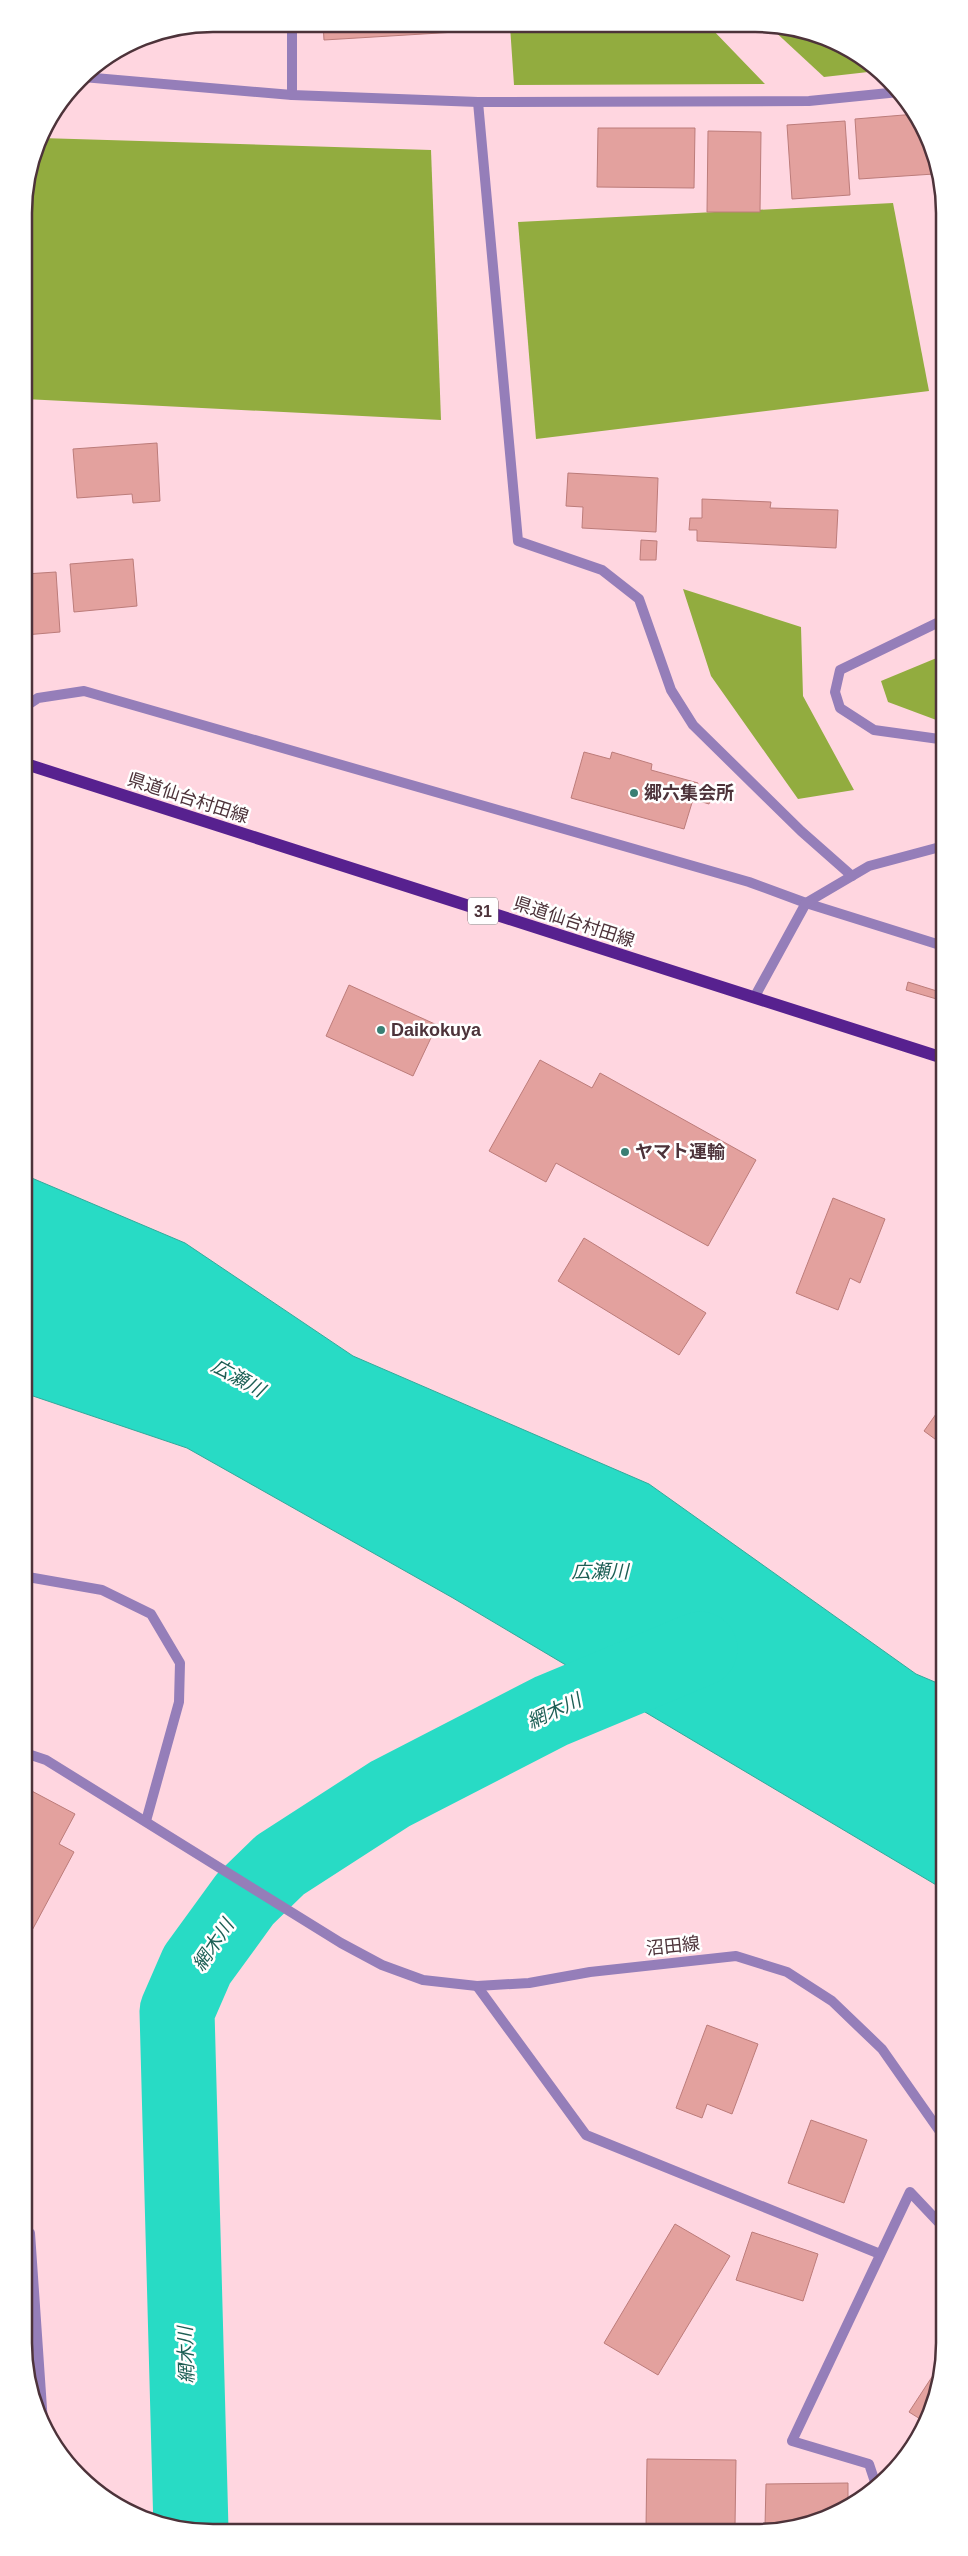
<svg xmlns="http://www.w3.org/2000/svg" width="968" height="2556" font-family="Helvetica,'Noto Sans JP',sans-serif">
<style>
.forest{fill:#92ac3f}
.water{fill:#28dbc5;stroke:#33a99b}
.lines{fill:none;stroke-linecap:round;stroke-linejoin:round}
.river{stroke:#28dbc5;stroke-width:75}
.building{fill:#e3a19e;stroke:#bc7c7a}
.service{stroke:#957eb9;stroke-width:10}
.minor{stroke:#957eb9;stroke-width:10}
.tertiary{stroke:#957eb9;stroke-width:10}
.primary{stroke:#57218f;stroke-width:12}
.poi-dot{fill:#3a7f74;stroke:#fff;stroke-width:2}
.labels{text-anchor:middle;dominant-baseline:central;stroke-width:5;stroke-linejoin:round;paint-order:stroke}
.shield{fill:#fff;stroke:#827075;stroke-width:1}
.shield-label{font-size:16px;font-weight:bold;fill:#4d333a}
.poi-label{font-size:18px;font-weight:bold;fill:#4d333a;stroke:#fff;text-anchor:start}
.street-label{font-size:18px;fill:#4d333a;stroke:#fff}
.water-label{font-size:19px;font-style:italic;fill:#1d5f55;stroke:#fff}
.rim{fill:none;stroke:#4d333a;stroke-width:2.5}
</style>
<rect width="100%" height="100%" fill="#ffd6e0"/>
<g class="forest">
<polygon points="510,26 637,26 642,32 651,26 710,27 765,84 514,85"/>
<path d="M770,27C816,27 842,45 877,71L824,77Z"/>
<polygon points="41,138 431,150 441,420 25,399 24,200"/>
<polygon points="893,203 929,391 536,439 518,222"/>
<polygon points="683,589 801,627 803,696 854,790 798,799 711,676"/>
<polygon points="939,657 939,721 888,702 881,681"/>
</g>
<polygon class="water" points="27,1176 185,1243 353,1356 649,1484 916,1674 942,1685 943,1889 453,1598 187,1448 27,1394"/>
<g class="lines">
<polyline class="river" points="191,2529 177,2011 197,1965 245,1899 280,1865 390,1794 551,1711 700,1649"/>
</g>
<g class="building">
<polygon points="323,24 455,25 456,32 324,40"/>
<polygon points="916,114 933,152 934,174 859,179 855,119"/>
<polygon points="845,121 850,195 792,199 787,125"/>
<polygon points="598,128 695,128 694,188 597,187"/>
<polygon points="708,131 761,132 760,212 707,212"/>
<polygon points="157,443 160,501 133,503 132,494 77,498 73,449"/>
<polygon points="568,473 658,478 656,532 582,528 583,507 566,506"/>
<polygon points="702,499 771,502 770,508 838,510 836,548 697,541 697,530 689,530 690,518 702,518"/>
<polygon points="641,540 657,541 656,560 640,560"/>
<polygon points="133,559 137,606 74,612 70,564"/>
<polygon points="56,572 60,632 25,635 25,574"/>
<polygon points="584,752 610,759 612,752 652,764 651,770 698,783 684,829 571,798"/>
<polygon points="700,787 713,791 709,804 696,800"/>
<polygon points="908,982 940,992 940,1000 906,990"/>
<polygon points="349,985 437,1025 413,1076 326,1036"/>
<polygon points="540,1060 592,1088 600,1073 756,1160 708,1246 556,1163 546,1182 489,1151"/>
<polygon points="833,1198 885,1219 860,1283 850,1278 838,1310 796,1293"/>
<polygon points="584,1238 706,1313 679,1355 558,1281"/>
<polygon points="941,1407 941,1439 939,1442 924,1431"/>
<polygon points="28,1789 75,1814 59,1844 74,1852 29,1936"/>
<polygon points="707,2025 758,2044 732,2114 707,2104 702,2118 676,2108"/>
<polygon points="811,2120 867,2140 844,2203 788,2183"/>
<polygon points="675,2224 730,2256 658,2375 604,2343"/>
<polygon points="752,2232 818,2254 803,2301 736,2280"/>
<polygon points="943,2360 930,2415 925,2422 909,2412"/>
<polygon points="647,2459 736,2460 735,2526 646,2527"/>
<polygon points="848,2483 848,2508 804,2526 765,2526 766,2484"/>
</g>
<g class="lines">
<g class="service">
<polyline points="292,24 292,95"/>
<polyline points="478,102 518,541 602,570 639,599 671,690 693,725 801,831 852,876"/>
<polyline points="939,622 840,670 835,692 840,708 874,730 939,739"/>
</g>
<g class="minor">
<polyline points="83,77 292,95 478,102 809,101 899,92"/>
<polyline points="26,706 38,698 84,691 749,882 806,903 940,945"/>
<polyline points="28,1577 102,1590 151,1614 180,1663 179,1702 146,1821"/>
<polyline points="477,1986 586,2135 880,2254"/>
<polyline points="30,2233 43,2423"/>
<polyline points="876,2485 869,2464 792,2441 910,2192 944,2228"/>
</g>
<g class="tertiary">
<polyline points="754,998 806,903 869,866 940,847"/>
<polyline points="28,1754 46,1760 341,1943 382,1965 423,1980 477,1986 529,1983 590,1972 736,1956 787,1972 832,2001 882,2049 943,2136"/>
</g>
<polyline class="primary" points="26,764 940,1057"/>
</g>
<g class="poi-dot">
<circle cx="634" cy="793" r="5"/>
<circle cx="381" cy="1030" r="5"/>
<circle cx="625" cy="1152" r="5"/>
</g>
<g class="labels">
<rect class="shield" x="468" y="897.5" width="30" height="27" rx="4"/>
<g class="shield-label">
<text x="483" y="911">31</text>
</g>
<g class="poi-label">
<text x="644" y="793">郷六集会所</text>
<text x="391" y="1030">Daikokuya</text>
<text x="635" y="1152">ヤマト運輸</text>
</g>
<g class="street-label">
<text transform="translate(188 798) rotate(18)">県道仙台村田線</text>
<text transform="translate(574 922) rotate(18)">県道仙台村田線</text>
<text transform="translate(673 1946) rotate(-6)">沼田線</text>
</g>
<g class="water-label">
<text transform="translate(238 1378) rotate(29)">広瀬川</text>
<text x="600" y="1571">広瀬川</text>
<text transform="translate(554 1711) rotate(-25)">網木川</text>
<text transform="translate(213 1945) rotate(-56)">網木川</text>
<text transform="translate(186 2355) rotate(-92)">網木川</text>
</g>
</g>
<path d="M0 0H968V2556H0ZM213 32H755A181 181 0 0 1 936 213V2343A181 181 0 0 1 755 2524H213A181 181 0 0 1 32 2343V213A181 181 0 0 1 213 32Z" fill="#fff" fill-rule="evenodd"/>
<path class="rim" d="M213 32H755A181 181 0 0 1 936 213V2343A181 181 0 0 1 755 2524H213A181 181 0 0 1 32 2343V213A181 181 0 0 1 213 32Z"/>
</svg>
